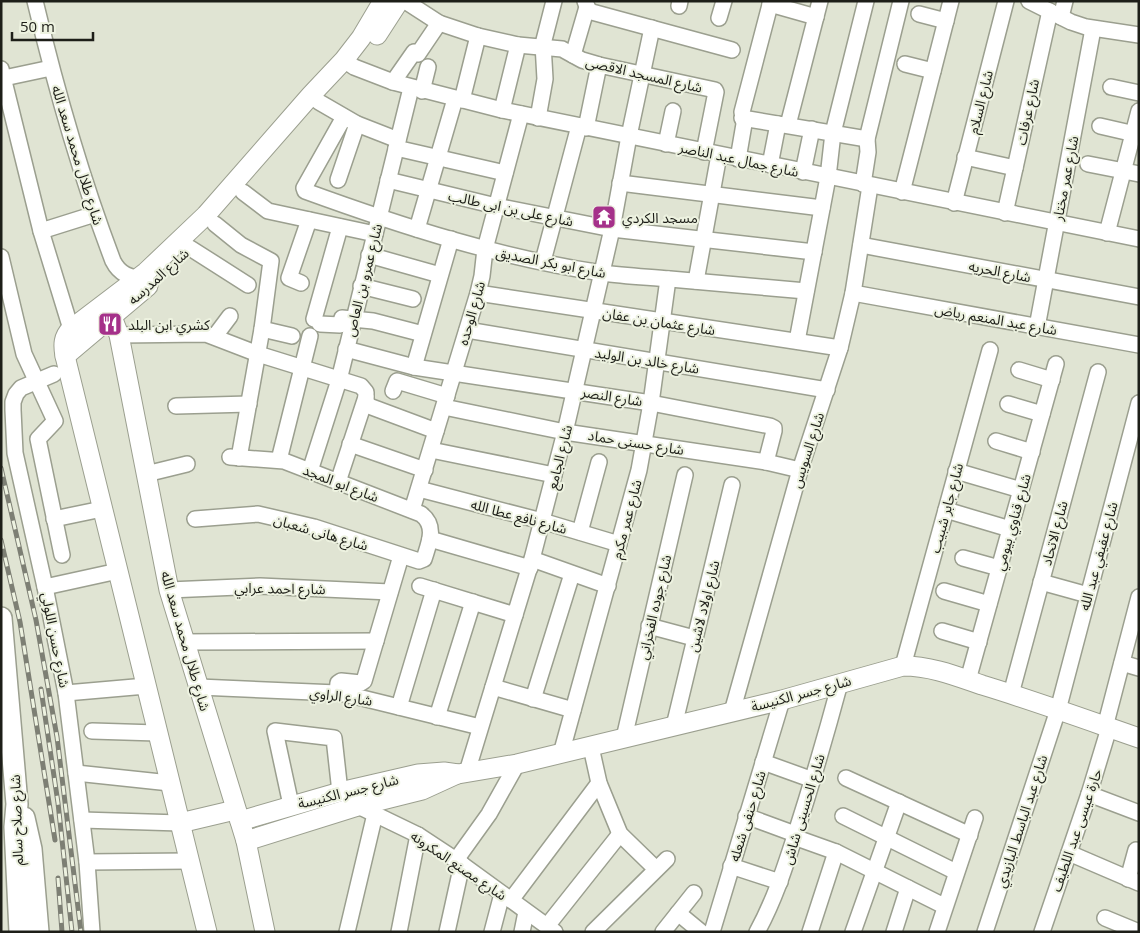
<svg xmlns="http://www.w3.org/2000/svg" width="1140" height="933" font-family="'Open Sans','Noto Sans Arabic',sans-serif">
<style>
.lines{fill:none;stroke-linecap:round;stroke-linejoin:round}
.minor-casing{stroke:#9b9f8f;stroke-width:18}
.major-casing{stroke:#9b9f8f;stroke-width:21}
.highway-casing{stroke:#9b9f8f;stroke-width:24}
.minor{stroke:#fff;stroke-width:15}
.major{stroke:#fff;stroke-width:19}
.highway{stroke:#fff;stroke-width:21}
.rail-casing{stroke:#7d7f74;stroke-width:5}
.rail{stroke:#edf2e0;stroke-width:3;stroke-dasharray:9;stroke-linecap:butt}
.labels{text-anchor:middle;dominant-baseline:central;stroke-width:4;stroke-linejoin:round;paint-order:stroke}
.street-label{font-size:14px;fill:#1d1e18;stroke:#edf2e0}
.poi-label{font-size:14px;fill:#1d1e18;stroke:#edf2e0;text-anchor:start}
</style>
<rect width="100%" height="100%" fill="#e0e4d3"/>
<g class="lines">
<g class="minor-casing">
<g id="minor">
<path d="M35,1C56,89 81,177 113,261C120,275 130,277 144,280"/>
<polyline points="405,1 439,23 478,36 518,45 562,49 582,60 599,65 715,90 716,92 704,152"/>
<polyline points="585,1 588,9 592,12 732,50"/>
<polyline points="1029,1 1071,22 1086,27 1139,35"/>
<polyline points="770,4 816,17"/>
<polyline points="679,6 680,1"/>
<polyline points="919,14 946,21"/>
<polyline points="1061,17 1065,1"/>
<polyline points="719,18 724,1"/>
<polyline points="573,55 587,7"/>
<polyline points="344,60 354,67 393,82 502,110 1139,239"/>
<polyline points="905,64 933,71"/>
<polyline points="1,69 41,231 71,329"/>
<polyline points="4,78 51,68"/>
<polyline points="393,82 414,52 418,54 439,23"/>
<polyline points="1111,87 1139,93"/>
<polyline points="422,91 428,67"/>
<polyline points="462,100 478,36"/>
<polyline points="319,102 357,124 398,140"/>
<polyline points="502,110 518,45"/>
<path d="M344,117L304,188L305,191C401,226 500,258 602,273C624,276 647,277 670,279C715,283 761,287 806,291"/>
<polyline points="538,118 545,79 543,44 554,1"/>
<polyline points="742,118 867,139"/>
<polyline points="788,125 820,1"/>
<polyline points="1100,126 1139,135"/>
<polyline points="586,128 599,65"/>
<polyline points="666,144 673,111"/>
<polyline points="396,148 505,173"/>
<polyline points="965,157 1015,168"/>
<polyline points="738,159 744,124 742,112 771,1"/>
<polyline points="1088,164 1139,174"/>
<polyline points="770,165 778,124"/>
<polyline points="803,172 812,129"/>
<polyline points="338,180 357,124"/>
<polyline points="388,180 496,206 612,229 814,252"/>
<polyline points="620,183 822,208"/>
<polyline points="863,184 868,152 867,139 901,1"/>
<polyline points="243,192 268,211 375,234"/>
<polyline points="902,192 951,1"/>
<polyline points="954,203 1006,1"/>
<polyline points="1005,213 1050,11"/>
<polyline points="215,224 241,245 271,261 262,329 239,458"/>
<polyline points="417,229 455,99"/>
<polyline points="41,231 95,214"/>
<polyline points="1107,233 1139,111"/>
<polyline points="861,245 1139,297"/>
<polyline points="190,248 248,285"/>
<polyline points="369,255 440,275"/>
<polyline points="1,257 24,354 55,421 38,439 62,555"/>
<polyline points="543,261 579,126"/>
<polyline points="696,281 719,155"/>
<polyline points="301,283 289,278 309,220"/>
<polyline points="361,286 413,299"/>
<polyline points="478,293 840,348"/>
<polyline points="853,293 1139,345"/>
<polyline points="314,319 340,227"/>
<polyline points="320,324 340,325 342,318 373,321 423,334"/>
<polyline points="1037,327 1093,29"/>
<polyline points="262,329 292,336"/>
<polyline points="467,330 827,390"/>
<polyline points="119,335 206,334 258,354 361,386 366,392 366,401 369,406 436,431"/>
<polyline points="215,336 230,316"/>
<polyline points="797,341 828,177 833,133 866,1"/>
<polyline points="346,349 414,367 651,403 770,426 774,428 774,431 766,462"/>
<polyline points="414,367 451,239"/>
<polyline points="1019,370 1052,380"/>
<polyline points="54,374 21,388 16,394 13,402 13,410 15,453 45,587 66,693 87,862 92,932"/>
<polyline points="393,391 397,381 447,396"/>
<polyline points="1008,404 1042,414"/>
<polyline points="176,406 249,404"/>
<polyline points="444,407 565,432 766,462 800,470"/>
<polyline points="996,441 1032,452"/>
<polyline points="350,444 425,470"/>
<polyline points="431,450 554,475"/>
<polyline points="279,460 310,336"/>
<polyline points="310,471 339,380 411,88"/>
<polyline points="956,471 1021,490"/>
<polyline points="146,474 187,464"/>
<polyline points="338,482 366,397"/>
<polyline points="419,489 542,521 619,544"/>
<polyline points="412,510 478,293 482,276 485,249 521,114"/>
<polyline points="946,510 1010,529"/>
<polyline points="54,519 102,509"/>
<path d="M195,519L258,514L314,527L419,561L424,559C429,543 437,526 421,514L284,461L230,457"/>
<polyline points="580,532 599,462"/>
<polyline points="430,539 530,568"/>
<polyline points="963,558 999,568"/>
<polyline points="532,559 608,586"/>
<polyline points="1041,582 1088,595"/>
<polyline points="420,586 515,615"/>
<polyline points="45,587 118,571"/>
<polyline points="169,590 260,586 390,592"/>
<polyline points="944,591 989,604"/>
<polyline points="649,626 694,638"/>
<polyline points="942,631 979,642"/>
<polyline points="184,642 376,641"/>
<polyline points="1122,663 1139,668"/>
<polyline points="903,666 990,350"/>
<polyline points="968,680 1056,364"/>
<polyline points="199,687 337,693 358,697 480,727"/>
<polyline points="493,687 573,710"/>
<polyline points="66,693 146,686"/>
<polyline points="337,693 338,683 341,681 361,683 364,681 401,556"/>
<polyline points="1011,694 1098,372"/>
<polyline points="533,699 572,574"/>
<polyline points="399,707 434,590"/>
<polyline points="732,712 800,470 840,348 853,293 870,186"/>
<polyline points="437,717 473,602"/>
<polyline points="674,726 732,485"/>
<polyline points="1105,727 1139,597"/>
<polyline points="92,731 157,733"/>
<polyline points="624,738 685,475"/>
<polyline points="591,747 599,783 620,834 656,869"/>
<polyline points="561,754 639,470 651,403 668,279"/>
<polyline points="763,762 813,780"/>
<polyline points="467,772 532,559 565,432 612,229 629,136 652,28"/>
<polyline points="76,773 170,783"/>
<polyline points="846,778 970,835"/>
<polyline points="1089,794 1139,813"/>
<polyline points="291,805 275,731 334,738 340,792"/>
<polyline points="358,806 418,835 456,860 555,932"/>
<polyline points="746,816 795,834"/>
<polyline points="843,816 956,872"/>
<polyline points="82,820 180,823"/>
<polyline points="794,837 836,852 944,906"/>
<polyline points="1069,853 1139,883"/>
<polyline points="456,860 489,814 517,764"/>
<polyline points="87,862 189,861"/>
<polyline points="731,866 780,882"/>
<polyline points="1128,879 1136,850"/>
<polyline points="511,900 599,783"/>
<polyline points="678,913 701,932"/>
<polyline points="1105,918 1139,932"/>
<polyline points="547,926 620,834"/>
<polyline points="347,932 375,814"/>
<polyline points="399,932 418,835"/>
<polyline points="447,932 462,864"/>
<polyline points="492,932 502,894"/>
<polyline points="522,932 526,912"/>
<polyline points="593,932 667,859"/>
<polyline points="663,932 694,893"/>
<polyline points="712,932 782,700"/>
<path d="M757,932C774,901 784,870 795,836C811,786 826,735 840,683"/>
<polyline points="810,932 836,852"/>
<polyline points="853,932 899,802"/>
<polyline points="894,932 908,888"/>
<polyline points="937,932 975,818"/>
<polyline points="985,932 1058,710 1139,403"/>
<polyline points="1042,932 1089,794 1109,728"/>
</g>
</g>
<g class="major-casing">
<g id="major">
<polyline points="377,35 399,1"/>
<polyline points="112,317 119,335 169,590 246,841 265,932"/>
<polyline points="65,356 148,286"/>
<path d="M240,821L340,792L418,774L444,772L458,774L517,764L782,700L903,666C931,666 956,676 982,685C1035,701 1087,720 1139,738"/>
<polyline points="180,823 235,810"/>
<polyline points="246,841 358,806 422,790 457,774"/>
<path d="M207,932L65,356C63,345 63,337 71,329L146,272L206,215L311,95L344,60L361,38L383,1"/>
</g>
</g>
<g class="highway-casing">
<g id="highway">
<polyline points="1,618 17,804 15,827 20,932"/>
<polyline points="24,818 31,849 38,932"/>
</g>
</g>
<use href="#minor" class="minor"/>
<use href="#major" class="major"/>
<use href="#highway" class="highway"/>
<g class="rail-casing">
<g id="rail">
<polyline points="1,468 36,620 57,737 81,932"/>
<polyline points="1,540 20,622 55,840"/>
<polyline points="41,689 58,803 72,932"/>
<polyline points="58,878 62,932"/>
</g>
</g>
<use href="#rail" class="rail"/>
</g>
<defs>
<g id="temple-square" transform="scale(1.25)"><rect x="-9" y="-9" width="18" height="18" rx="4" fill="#a5318a" stroke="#edf2e0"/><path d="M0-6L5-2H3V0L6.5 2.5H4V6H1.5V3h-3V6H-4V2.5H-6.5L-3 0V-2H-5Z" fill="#fff"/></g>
<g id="restaurant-square" transform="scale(1.25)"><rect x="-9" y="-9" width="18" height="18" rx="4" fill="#a5318a" stroke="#edf2e0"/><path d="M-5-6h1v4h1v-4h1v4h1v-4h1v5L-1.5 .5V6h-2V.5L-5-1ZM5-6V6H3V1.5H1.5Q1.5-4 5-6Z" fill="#fff"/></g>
</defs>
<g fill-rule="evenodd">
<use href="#temple-square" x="604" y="217"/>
<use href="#restaurant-square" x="110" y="324"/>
</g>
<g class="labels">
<g class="street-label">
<text transform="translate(644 74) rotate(13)">شارع المسجد الاقصى</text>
<text transform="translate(980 102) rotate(-76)">شارع السلام</text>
<text transform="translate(1027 112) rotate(-78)">شارع عرفات</text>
<text transform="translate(78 155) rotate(73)">شارع طلال محمد سعد الله</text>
<text transform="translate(739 159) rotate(12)">شارع جمال عبد الناصر</text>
<text transform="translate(1065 178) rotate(-79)">شارع عمر مختار</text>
<text transform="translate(511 208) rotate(12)">شارع على بن ابى طالب</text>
<text transform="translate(551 262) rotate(11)">شارع ابو بكر الصديق</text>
<text transform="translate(1000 271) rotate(11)">شارع الحريه</text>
<text transform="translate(158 276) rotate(-42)">شارع المدرسه</text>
<text transform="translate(363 280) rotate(-76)">شارع عمرو بن العاص</text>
<text transform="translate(471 313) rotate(-74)">شارع الوحده</text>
<text transform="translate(996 319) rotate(10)">شارع عبد المنعم رياض</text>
<text transform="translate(659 321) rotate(9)">شارع عثمان بن عفان</text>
<text transform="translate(647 360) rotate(9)">شارع خالد بن الوليد</text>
<text transform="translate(612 396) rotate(9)">شارع النصر</text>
<text transform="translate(636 442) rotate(9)">شارع حسنى حماد</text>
<text transform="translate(807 450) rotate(-72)">شارع السويس</text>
<text transform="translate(559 457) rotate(-76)">شارع الجامع</text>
<text transform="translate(341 483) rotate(21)">شارع ابو المجد</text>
<text transform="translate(946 508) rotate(-75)">شارع جابر شبيب</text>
<text transform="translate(519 516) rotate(15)">شارع نافع عطا الله</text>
<text transform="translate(626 519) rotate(-75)">شارع عمر مكرم</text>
<text transform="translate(1012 522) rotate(-74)">شارع قناوي بيومي</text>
<text transform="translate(321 532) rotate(16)">شارع هانى شعبان</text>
<text transform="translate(1054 533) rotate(-75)">شارع الاتحاد</text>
<text transform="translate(1098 556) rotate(-75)">شارع عفيفي عبد الله</text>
<text transform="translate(280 588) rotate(1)">شارع احمد عرابي</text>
<text transform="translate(703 606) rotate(-76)">شارع اولاد لاشين</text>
<text transform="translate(654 607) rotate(-77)">شارع جوده الفخراني</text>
<text transform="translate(56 640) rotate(79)">شارع حسن اللولي</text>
<text transform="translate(186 641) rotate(74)">شارع طلال محمد سعد الله</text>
<text transform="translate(801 693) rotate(-15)">شارع جسر الكنيسة</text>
<text transform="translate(341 696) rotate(8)">شارع الراوي</text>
<text transform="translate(348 791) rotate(-14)">شارع جسر الكنيسة</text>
<text transform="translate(803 809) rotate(-73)">شارع الحسينى شاش</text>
<text transform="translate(747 816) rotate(-73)">شارع حنفى شعله</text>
<text transform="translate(16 820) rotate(-92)">شارع صلاح سالم</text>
<text transform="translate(1021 821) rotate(-72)">شارع عبد الباسط البازيدي</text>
<text transform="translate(1076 830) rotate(-71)">حارة عيسى عبد اللطيف</text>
<text transform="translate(459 865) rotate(34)">شارع مصنع المكرونه</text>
</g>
<g class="poi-label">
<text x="622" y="217">مسجد الكردي</text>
<text x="128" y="324">كشري ابن البلد</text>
</g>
</g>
<rect width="1140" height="933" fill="none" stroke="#1d1e18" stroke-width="5"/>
<path d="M12 32v8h81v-8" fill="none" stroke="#1d1e18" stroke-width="2.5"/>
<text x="20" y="32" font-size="15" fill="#1d1e18" stroke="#edf2e0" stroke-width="4" paint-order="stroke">50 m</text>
</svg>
